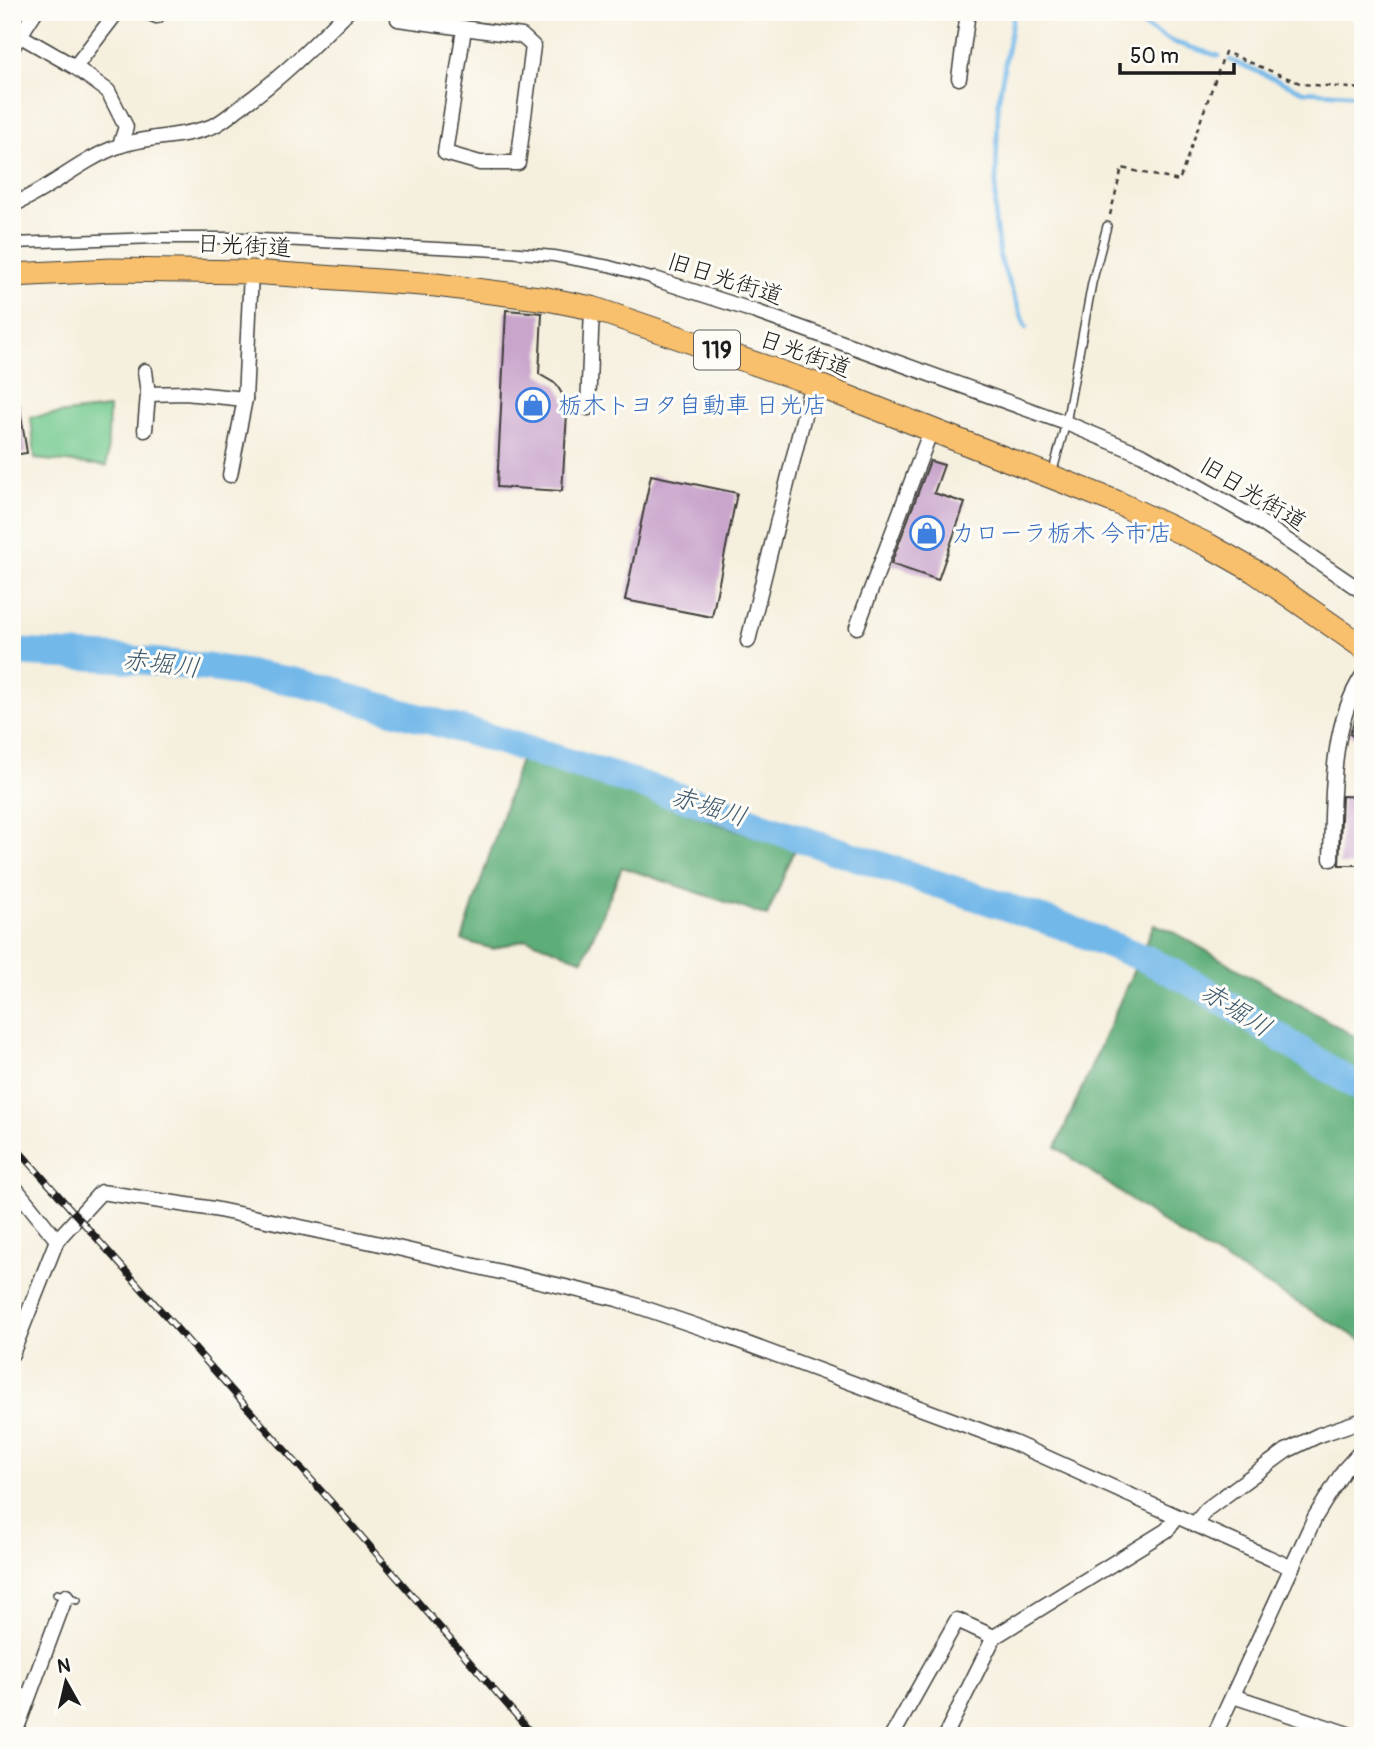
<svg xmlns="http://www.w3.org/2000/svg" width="1375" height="1748" font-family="Pangolin,'Klee One',sans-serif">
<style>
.green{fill:#72c98d;stroke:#477254;stroke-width:2}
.forest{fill:#5dad78;stroke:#3c644a;stroke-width:2}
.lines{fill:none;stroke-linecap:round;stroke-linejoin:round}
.stream{stroke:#72b8e9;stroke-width:4.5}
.river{stroke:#72b8e9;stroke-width:28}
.building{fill:#c9a5cc}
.service-casing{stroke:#3d3c39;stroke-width:10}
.pedestrian-casing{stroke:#3d3c39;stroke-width:13}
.minor-casing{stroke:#3d3c39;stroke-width:17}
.trunk-casing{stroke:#3d3c39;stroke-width:25}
.path{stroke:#3d3c39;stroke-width:2.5;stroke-dasharray:5 5;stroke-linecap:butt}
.service{stroke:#fff;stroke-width:7}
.pedestrian{stroke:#fff;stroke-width:10}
.minor{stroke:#fff;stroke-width:14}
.trunk{stroke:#f8bf6c;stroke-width:23}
.rail-casing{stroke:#1c1c1c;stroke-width:7}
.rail{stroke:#fdfcf7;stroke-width:4.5;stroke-dasharray:13;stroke-linecap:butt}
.labels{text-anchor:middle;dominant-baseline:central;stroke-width:6;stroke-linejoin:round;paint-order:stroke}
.shield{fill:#fdfcf7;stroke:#605f5e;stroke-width:2}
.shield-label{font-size:23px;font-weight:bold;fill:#1c1c1c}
.street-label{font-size:24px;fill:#1c1c1c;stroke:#fdfcf7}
.shop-label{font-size:24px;fill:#366cbe;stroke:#fdfcf7;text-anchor:start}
.water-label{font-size:26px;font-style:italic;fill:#3e5a6e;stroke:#fdfcf7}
</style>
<rect width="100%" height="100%" fill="#fdfcf7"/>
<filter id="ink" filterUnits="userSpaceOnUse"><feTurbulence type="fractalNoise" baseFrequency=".0143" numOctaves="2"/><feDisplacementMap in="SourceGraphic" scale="14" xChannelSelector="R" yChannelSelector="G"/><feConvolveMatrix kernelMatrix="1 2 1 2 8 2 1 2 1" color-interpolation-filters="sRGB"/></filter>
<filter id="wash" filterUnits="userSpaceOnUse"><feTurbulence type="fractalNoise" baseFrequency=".00686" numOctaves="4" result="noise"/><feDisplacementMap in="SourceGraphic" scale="28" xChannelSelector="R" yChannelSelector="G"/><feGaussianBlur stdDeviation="1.57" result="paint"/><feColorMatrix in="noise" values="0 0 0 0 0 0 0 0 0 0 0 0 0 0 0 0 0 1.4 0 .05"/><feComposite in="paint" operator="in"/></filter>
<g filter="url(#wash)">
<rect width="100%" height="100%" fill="#f5efdd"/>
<polygon class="green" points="109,408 107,466 35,459 31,417"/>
<g class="forest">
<polygon points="520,760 616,788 795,850 767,916 622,867 583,960 527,939 493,949 462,940"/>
<polygon points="1154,924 1172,931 1363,1041 1363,1341 1179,1234 1056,1147"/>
</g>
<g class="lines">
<g class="stream">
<polyline points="1014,12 998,103 995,221 1000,259 1026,328"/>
<polyline points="1117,12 1173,42 1219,56"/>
<polyline points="1230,60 1303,91 1363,95"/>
</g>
<polyline class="river" points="12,652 118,658 219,669 286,680 337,691 344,696 494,739 735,814 763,826 1063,926 1148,960 1200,987 1363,1090"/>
</g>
<g id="blocks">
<g class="building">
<polygon points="506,310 542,313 539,374 556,384 564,397 567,414 562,491 497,487"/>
<polygon points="19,403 27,453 12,455 12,404"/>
<polygon points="930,461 944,465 934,493 965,503 938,580 891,564"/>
<polygon points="651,475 737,493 712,617 625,600"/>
<polygon points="1363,696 1363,743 1350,734"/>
<polygon points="1342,796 1363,797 1363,865 1339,865"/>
</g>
</g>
</g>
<g filter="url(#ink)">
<use href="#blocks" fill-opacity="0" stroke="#3d3c39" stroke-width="2"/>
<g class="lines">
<g class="service-casing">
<g id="service">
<polyline points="1052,474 1066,423 1092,283 1107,226"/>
<polyline points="57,1594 77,1600"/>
</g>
</g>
<g class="pedestrian-casing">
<polyline id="pedestrian" points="12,243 156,238 243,238 497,251 554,256 609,266 655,279"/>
</g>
<g class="minor-casing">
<g id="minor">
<polyline points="147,12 157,16 158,12"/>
<polyline points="398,12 398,19 522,36 533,46 518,163 480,163 445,153 464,29"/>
<polyline points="12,31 75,67 108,91 126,127 120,145"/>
<polyline points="12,48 35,12"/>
<polyline points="75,67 117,12"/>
<polyline points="959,78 968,12"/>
<path d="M12,205C51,189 80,160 119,146C147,136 183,138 213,126C222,122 231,114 239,108C279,80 313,46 347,12"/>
<polyline points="655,279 748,309 1066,423 1143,455 1254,518 1363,592"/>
<polyline points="145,371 148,394 145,430"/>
<polyline points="148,394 185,393 245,399"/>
<polyline points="588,408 592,308"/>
<polyline points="230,475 245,399 251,272"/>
<polyline points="857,627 931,430"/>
<polyline points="748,641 812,383"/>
<path d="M1331,859C1333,799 1329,727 1363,675"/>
<polyline points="12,1184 57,1240"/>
<polyline points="12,1354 57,1240 101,1192 214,1209 376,1243 617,1299 723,1335 1014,1443 1292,1568"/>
<polyline points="1194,1525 1207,1509 1286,1451 1319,1435 1363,1420"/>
<polyline points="1233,1696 1354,1736"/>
<polyline points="14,1736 66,1596"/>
<polyline points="892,1736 957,1620 994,1637"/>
<polyline points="945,1736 994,1637 1167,1530 1176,1517"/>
<polyline points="1214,1736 1315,1517 1344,1470 1363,1449"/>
</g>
</g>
<g class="trunk-casing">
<polyline id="trunk" points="12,275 111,270 251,272 436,285 547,299 592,308 812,383 1116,502 1208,545 1254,571 1363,647"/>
</g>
<polyline class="path" points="1110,215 1122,168 1179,181 1225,52 1302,84 1363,89"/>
<use href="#service" class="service"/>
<use href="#pedestrian" class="pedestrian"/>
<use href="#minor" class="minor"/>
<use href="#trunk" class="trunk"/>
<g class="rail-casing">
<polyline id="rail" points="12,1143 349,1522 534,1736"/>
</g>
<use href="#rail" class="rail"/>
</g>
</g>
<defs>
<g id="shop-ring" transform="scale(1.75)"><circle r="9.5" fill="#fdfcf7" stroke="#3f7fe0" stroke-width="1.5"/><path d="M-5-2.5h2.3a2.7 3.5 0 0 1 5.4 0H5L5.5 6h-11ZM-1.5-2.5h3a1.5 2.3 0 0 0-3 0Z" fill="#3f7fe0"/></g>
</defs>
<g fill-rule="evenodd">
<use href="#shop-ring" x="533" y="405"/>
<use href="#shop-ring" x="927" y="533"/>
</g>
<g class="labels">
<rect class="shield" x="694" y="330.5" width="46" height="39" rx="5"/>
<g class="shield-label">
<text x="717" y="350">119</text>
</g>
<g class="street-label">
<text transform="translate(244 246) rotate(3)">日光街道</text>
<text transform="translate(725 279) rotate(18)">旧日光街道</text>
<text transform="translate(805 354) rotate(20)">日光街道</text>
<text transform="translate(1253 494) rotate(31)">旧日光街道</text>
</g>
<g class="shop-label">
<text x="558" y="405">栃木トヨタ自動車 日光店</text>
<text x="951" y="533">カローラ栃木 今市店</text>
</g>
<g class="water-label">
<text transform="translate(161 664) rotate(7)">赤堀川</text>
<text transform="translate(709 807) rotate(17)">赤堀川</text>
<text transform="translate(1236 1010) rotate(32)">赤堀川</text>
</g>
</g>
<rect width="1375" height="1748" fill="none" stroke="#fdfcf7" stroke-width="42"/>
<g transform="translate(66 1682) rotate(352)" stroke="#fdfcf7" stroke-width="5" paint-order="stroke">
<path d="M0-5L12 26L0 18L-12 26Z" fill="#1c1c1c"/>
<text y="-10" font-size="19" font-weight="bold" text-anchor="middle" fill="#1c1c1c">N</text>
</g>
<path d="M1120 63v10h114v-10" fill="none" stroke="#1c1c1c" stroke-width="3.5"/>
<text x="1130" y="63" font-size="21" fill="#1c1c1c" stroke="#fdfcf7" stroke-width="5" paint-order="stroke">50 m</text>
</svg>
